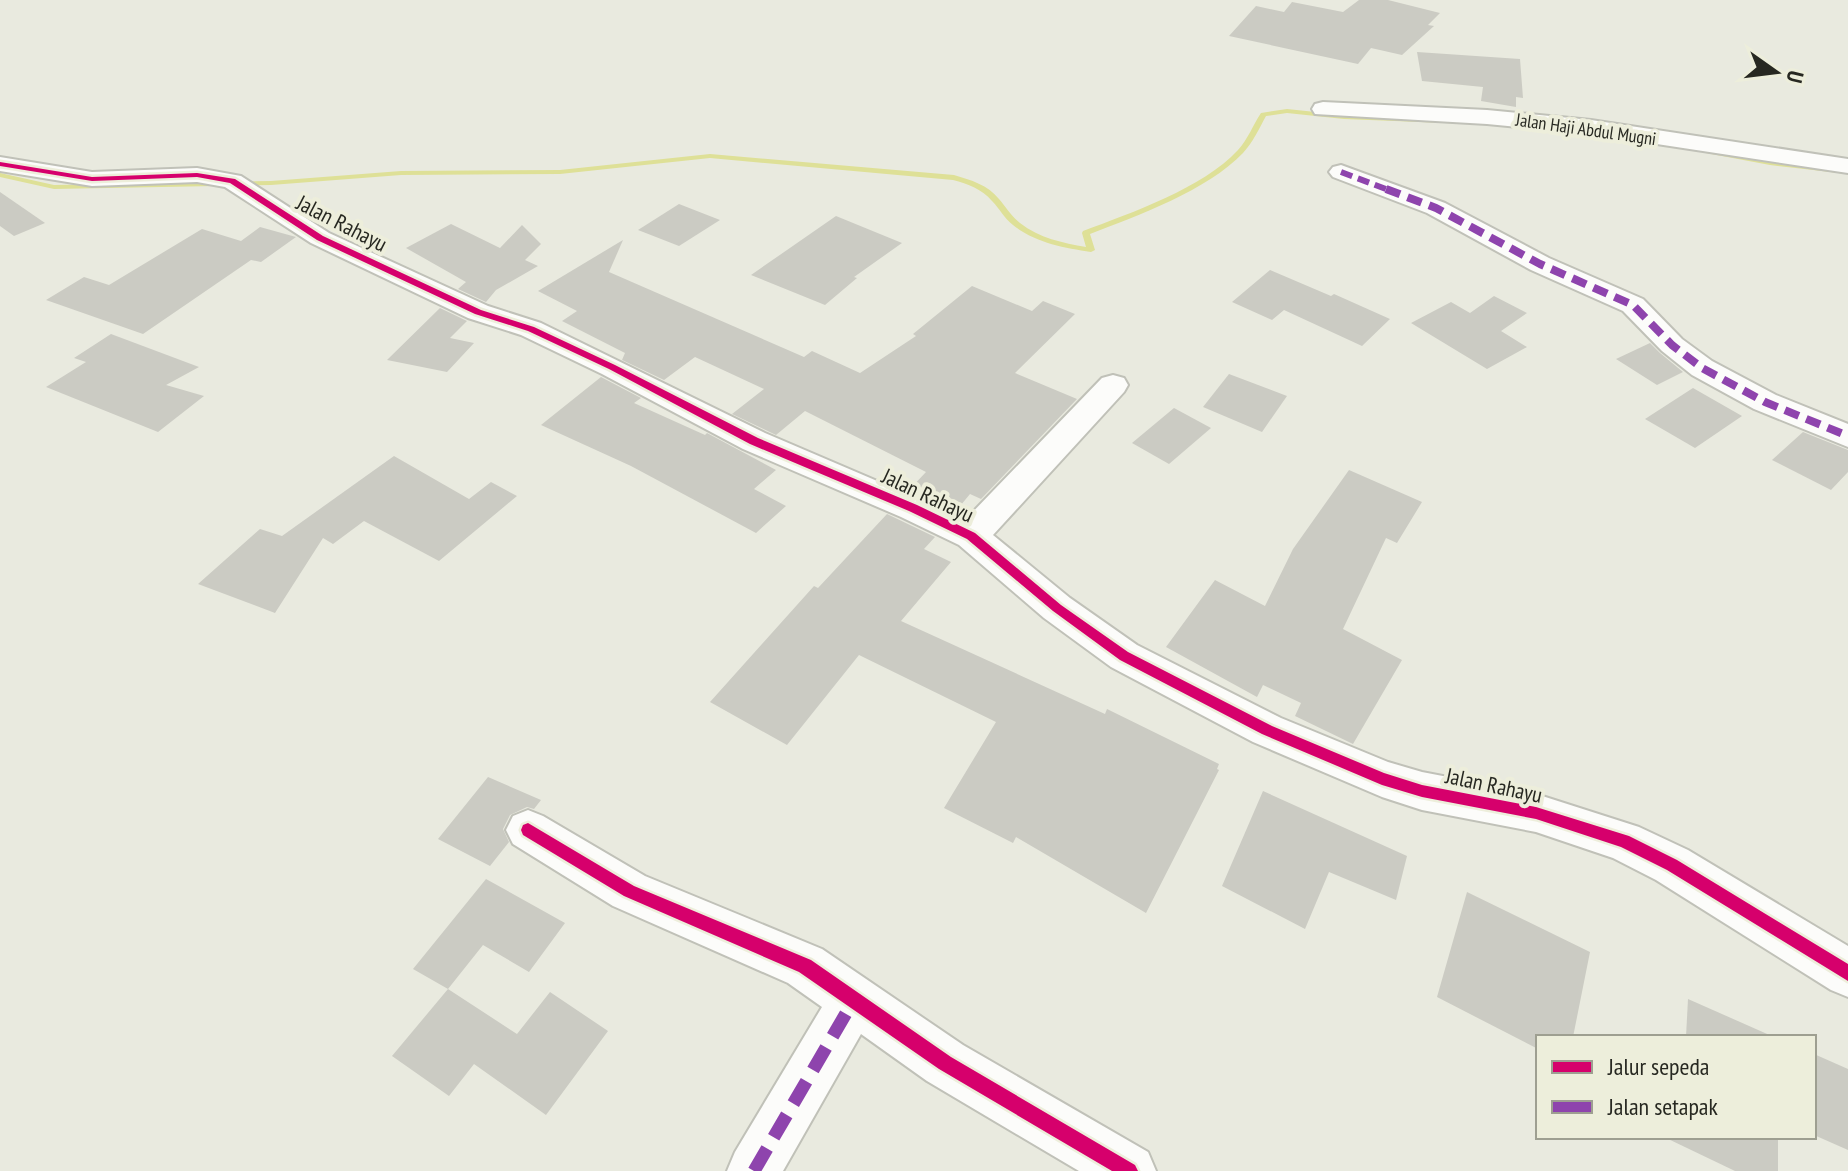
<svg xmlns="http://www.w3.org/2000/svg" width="1848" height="1171" font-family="'PT Sans Narrow',sans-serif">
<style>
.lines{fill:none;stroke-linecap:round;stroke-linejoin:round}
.stream{fill:#dee097;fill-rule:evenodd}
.building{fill:#cbcbc3}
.minor-casing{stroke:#c0c1b8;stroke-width:4}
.minor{fill:#fcfcfa;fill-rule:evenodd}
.quiet-far2{stroke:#8e44ad;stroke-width:6;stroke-dasharray:12 6;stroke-linecap:butt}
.quiet-far1{stroke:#8e44ad;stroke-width:8;stroke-dasharray:15 8;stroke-linecap:butt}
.quiet{stroke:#8e44ad;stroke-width:13;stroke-dasharray:26 13;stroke-linecap:butt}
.cycleway-casing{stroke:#edeedb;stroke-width:5}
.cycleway{fill:#d6006c;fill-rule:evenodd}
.labels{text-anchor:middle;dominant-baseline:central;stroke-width:8;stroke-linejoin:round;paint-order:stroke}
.far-street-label{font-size:18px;fill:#272821;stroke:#edeedb}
.street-label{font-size:22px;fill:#272821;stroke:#edeedb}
</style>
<rect width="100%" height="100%" fill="#e9eadf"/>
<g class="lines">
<g class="stream">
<path d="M1287,109L1344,115L1471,120L1474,122L1471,124L1344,119L1287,113L1266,116C1259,129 1253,142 1243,153C1208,190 1137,216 1090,234L1095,250L1091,252C1064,248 1035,243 1013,225C1004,218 1000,209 992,201C982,189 968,184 953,180L710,158L560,174L401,175L271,185L54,189L0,177V173L54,185L271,181L401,171L560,170L710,154L954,175C971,180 988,185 999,199C1006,207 1011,216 1020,223C1039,238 1063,243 1086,247L1082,233L1083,231C1131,213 1203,188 1238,150C1248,139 1253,125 1261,113Z"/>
<polygon points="1703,149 1770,161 1848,170 1848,174 1770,165 1706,153 1702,151"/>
</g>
</g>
<g class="building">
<polygon points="1359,0 1388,0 1440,13 1428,25 1434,26 1402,55 1371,48 1358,64 1229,36 1256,6 1284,12 1292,2 1343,12"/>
<polygon points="1417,52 1520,59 1523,98 1516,97 1516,107 1481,101 1483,87 1422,81"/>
<polygon points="0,192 45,223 14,236 0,226"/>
<polygon points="679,204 720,220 679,246 638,230"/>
<polygon points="836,216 902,243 854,277 857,278 825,305 751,275"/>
<polygon points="451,224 500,248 522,225 541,244 525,260 538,266 496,290 486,302 458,289 466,282 406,248"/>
<polygon points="260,227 296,237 261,262 251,260 143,334 46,300 84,277 109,285 202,229 241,241"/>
<polygon points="623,240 609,272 804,357 812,351 860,373 916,336 913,334 972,286 1032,311 1043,301 1075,314 1015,373 1077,399 981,499 970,494 956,511 908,491 926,472 805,411 776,435 732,414 764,389 695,357 664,380 622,360 625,353 562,321 577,311 538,291"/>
<polygon points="1270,270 1331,296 1334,294 1390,319 1362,346 1284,310 1272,320 1232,302"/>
<polygon points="1494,296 1527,313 1501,331 1527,347 1487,369 1411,323 1451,302 1470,313"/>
<polygon points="440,308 467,321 450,338 474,343 447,372 387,360"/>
<polygon points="111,334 199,367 166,385 204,396 158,432 46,387 86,362 74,358"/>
<polygon points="1650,343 1660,353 1683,372 1657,385 1616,359"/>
<polygon points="1229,374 1287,396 1262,432 1203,407"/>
<polygon points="601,377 641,398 634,403 705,435 707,433 776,470 754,489 786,506 756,533 631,466 541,425"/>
<polygon points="1693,388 1742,416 1695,448 1645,419"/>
<polygon points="1174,408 1211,428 1169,464 1132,443"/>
<polygon points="1803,432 1848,450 1848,472 1831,490 1772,460"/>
<polygon points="394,456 469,499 491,482 517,496 439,561 364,521 333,544 323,538 275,613 198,584 260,529 282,536"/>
<polygon points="1349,470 1422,502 1397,543 1386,538 1343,629 1402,660 1353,744 1295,716 1301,703 1263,685 1257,697 1166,647 1215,580 1265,606 1293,549"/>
<polygon points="887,514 935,537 924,549 951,562 901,621 1105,714 1107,709 1219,764 1217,769 1219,770 1146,913 1016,837 1013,843 944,808 996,722 859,655 787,745 710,702 814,586 818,588"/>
<polygon points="488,777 541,800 534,809 527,807 510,815 503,829 509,842 490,866 438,839"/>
<polygon points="1263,791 1407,856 1396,900 1329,872 1305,929 1222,886"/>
<polygon points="486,879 565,923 529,972 483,945 448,989 413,969"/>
<polygon points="1467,892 1590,952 1573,1037 1538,1037 1538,1049 1437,997"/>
<polygon points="448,989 517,1034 550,992 608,1031 546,1115 474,1064 449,1096 392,1056"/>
<polygon points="1688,999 1774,1037 1686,1037"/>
<polygon points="1814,1054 1848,1069 1848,1150 1814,1135"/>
<polygon points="1664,1137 1778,1137 1778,1171 1735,1171"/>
</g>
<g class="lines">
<g class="minor-casing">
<g id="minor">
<polygon points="1323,102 1487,110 1591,120 1848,159 1848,173 1591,134 1487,124 1315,114 1312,109 1315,104"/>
<polygon points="0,157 92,172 197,168 241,176 329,233 488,306 541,323 765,433 966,519 1102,378 1113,375 1124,378 1128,385 1124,392 993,535 1070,598 1137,645 1281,718 1388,762 1422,772 1536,794 1639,827 1688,850 1848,946 1848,997 1831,990 1656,880 1613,858 1536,832 1422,810 1382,797 1253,742 1111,667 1044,618 959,545 901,517 743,449 602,374 521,335 468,318 311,243 225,187 197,182 92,186 0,171"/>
<polygon points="1341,165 1445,203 1549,258 1643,299 1682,339 1712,361 1776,395 1848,424 1848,447 1754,409 1692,375 1662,351 1623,311 1531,270 1427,213 1333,177 1329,172 1333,167"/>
<polygon points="528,810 543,816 645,876 822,949 963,1045 1148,1152 1156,1171 1079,1171 927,1081 861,1034 783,1171 727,1171 735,1152 822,1007 788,983 613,906 513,844 506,830 513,816"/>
</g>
</g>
<use href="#minor" class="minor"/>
<polyline class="quiet-far2" points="1341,172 1391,191"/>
<polyline class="quiet-far1" points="1386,189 1436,208 1540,264 1633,305 1672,345 1702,368 1765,402 1848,436"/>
<polyline class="quiet" points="754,1171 855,998"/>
<g class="cycleway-casing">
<g id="cycleway">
<polygon points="0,162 92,177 197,173 235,179 323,236 481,310 534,327 615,365 758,438 917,505 975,533 1061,605 1128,652 1272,726 1384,773 1422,785 1536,807 1629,836 1677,860 1848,964 1848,981 1667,870 1621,847 1536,819 1422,797 1382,785 1262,734 1120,660 1053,611 967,539 909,511 750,444 609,369 528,331 475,314 317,240 230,183 197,177 92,181 0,166"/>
<polygon points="528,823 634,886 811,960 951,1057 1135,1165 1138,1171 1112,1171 939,1069 799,972 624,896 523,835 521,830 523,825"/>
</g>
</g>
<use href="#cycleway" class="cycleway"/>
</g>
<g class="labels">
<g class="far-street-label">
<text transform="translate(1586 129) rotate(8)">Jalan Haji Abdul Mugni</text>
</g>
<g class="street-label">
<text transform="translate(342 223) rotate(27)">Jalan Rahayu</text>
<text transform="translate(928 495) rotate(25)">Jalan Rahayu</text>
<text transform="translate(1494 785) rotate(12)">Jalan Rahayu</text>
</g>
</g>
<rect x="1536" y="1035" width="280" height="104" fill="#edeedb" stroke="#9e9f91" stroke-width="2"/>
<rect x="1552" y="1061" width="40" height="12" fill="#d6006c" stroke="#9e9f91" stroke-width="2"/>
<text x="1608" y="1075" font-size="24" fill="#272821">Jalur sepeda</text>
<rect x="1552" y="1101" width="40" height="12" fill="#8e44ad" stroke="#9e9f91" stroke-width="2"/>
<text x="1608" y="1115" font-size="24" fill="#272821">Jalan setapak</text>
<g transform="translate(1776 72) rotate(104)" stroke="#edeedb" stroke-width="6" paint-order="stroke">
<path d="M0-6L14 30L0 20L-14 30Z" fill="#272821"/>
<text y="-12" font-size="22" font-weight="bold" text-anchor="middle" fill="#272821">U</text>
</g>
</svg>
